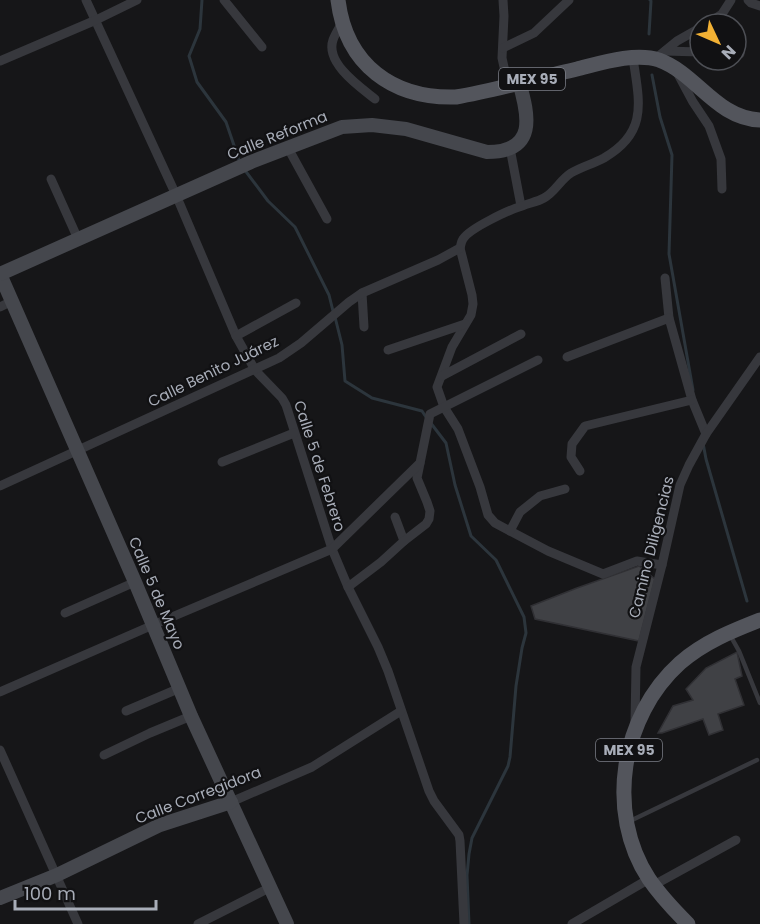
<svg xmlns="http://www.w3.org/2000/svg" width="760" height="924" font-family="Poppins,sans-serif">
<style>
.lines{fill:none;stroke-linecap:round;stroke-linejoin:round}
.stream{stroke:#2c353c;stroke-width:3}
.building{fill:#404145;stroke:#303034;stroke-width:1.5}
.lane{stroke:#37383d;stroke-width:4.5}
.street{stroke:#37383d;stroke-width:9}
.secondary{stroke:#45474d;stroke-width:14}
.primary{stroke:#53555c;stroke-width:15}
.labels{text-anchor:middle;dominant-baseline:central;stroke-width:4.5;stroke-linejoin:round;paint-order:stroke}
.shield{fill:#111113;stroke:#7b7e86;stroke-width:1.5}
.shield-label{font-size:14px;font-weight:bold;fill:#a8adb8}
.street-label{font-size:15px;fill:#a8adb8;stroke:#111113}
</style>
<rect width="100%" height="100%" fill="#161618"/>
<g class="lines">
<g class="stream">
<polyline points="202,0 200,29 189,56 197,82 226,122 240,163"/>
<polyline points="649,34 651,1 650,0"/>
<polyline points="652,75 660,117 672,155 669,254 693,390"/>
<polyline points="244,169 268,201 295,227 329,295 333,311"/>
<polyline points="335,317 342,345 345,381 372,398 422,411 426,417"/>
<polyline points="430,422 446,443 455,485 471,536 496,560 524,617 526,633 522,648 516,686 510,757 508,766 472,838 469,854 467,875 469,924"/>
<polyline points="703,443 706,459 747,601"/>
</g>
</g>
<g class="building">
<polygon points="639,566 655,579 639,641 535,619 531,606 577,588"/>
<polygon points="737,652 742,676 735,679 744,705 718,714 723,730 709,735 703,719 662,733 658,733 673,706 693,700 686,689 706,668"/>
</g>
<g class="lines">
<g class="lane">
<polyline points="730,635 739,651 760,703"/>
<polyline points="630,821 757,760"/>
</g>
<g class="street">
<polyline points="86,0 176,195 236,336 255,370 282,398 286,405 332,549 348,587 378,647 388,671 429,791 434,801 459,835 460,841 464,924"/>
<polyline points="224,0 262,47"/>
<polyline points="503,0 504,16 502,58 508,85"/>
<polyline points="748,0 751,3 760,6"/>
<path d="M342,23C339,28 335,34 333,40C325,63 360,87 375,99"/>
<polyline points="707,24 722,14 731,0"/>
<polyline points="503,48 534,33 569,0"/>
<polyline points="665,51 700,52"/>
<polyline points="736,53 740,54"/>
<polyline points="655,59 677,41 700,28"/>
<polyline points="0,61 96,20 137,0"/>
<polyline points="678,74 693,102 709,126 721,159 722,189"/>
<polyline points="288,148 327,219"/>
<polyline points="510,148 521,206"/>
<polyline points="51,179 78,239"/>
<polyline points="460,248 472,295 473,304 471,315 452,347 437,387 444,407 458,429 480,487 488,515 495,523 510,531 548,551 603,574 637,561 662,565"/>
<polyline points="665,278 669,318 692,400 706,434"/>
<polyline points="362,293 364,327"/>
<polyline points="0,307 12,301"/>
<polyline points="236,336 296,303"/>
<polyline points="388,350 465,324"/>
<polyline points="567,357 669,318"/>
<polyline points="442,376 521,334"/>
<polyline points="222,462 294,433"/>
<polyline points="580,471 571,457 572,444 585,426 692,400"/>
<path d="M0,486L279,358L301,343L349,302L362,293L438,260L460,248C461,245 461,242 463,239C470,228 509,210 522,206C529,203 537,202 544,198C555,192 560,180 571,173C581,167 593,164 604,158C649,132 639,101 633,58"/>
<polyline points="395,517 404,541"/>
<polyline points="510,531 520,512 540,496 565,489"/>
<polyline points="348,587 381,562 404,541 426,524 429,519 430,511 427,502 417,478 430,414 538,360"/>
<polyline points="65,613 135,582"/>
<polyline points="0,692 153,625 332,549 420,463"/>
<polyline points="126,711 180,688"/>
<polyline points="635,722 636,667 662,565 680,485 689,465 706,434 760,357"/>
<polyline points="0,750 78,924"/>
<polyline points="104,755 150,733 191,716"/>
<polyline points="231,802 312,767 401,711"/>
<polyline points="654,885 736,840"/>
<polyline points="198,924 271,887"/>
<polyline points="572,924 649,879"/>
</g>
<g class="secondary">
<polyline points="0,274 135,582 191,716 287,924"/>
<path d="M0,274L251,162L342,127L372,125L406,129L487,152C537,152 529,116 519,82"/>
<polyline points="0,898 57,875 160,825 231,802"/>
</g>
<g class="primary">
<path d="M338,0C346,65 393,99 456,97C497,90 537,78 577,69C601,63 635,52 659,60C697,74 716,118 760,120"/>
<path d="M688,924C674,910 660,895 649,879C605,812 621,716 680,663C704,642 732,631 760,620"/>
</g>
</g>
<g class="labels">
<g class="shield">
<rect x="499" y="68" width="66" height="22" rx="4.5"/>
<rect x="596" y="739" width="66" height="22" rx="4.5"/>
</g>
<g class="shield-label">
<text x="532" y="79">MEX 95</text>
<text x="629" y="750">MEX 95</text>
</g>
<g class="street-label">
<text transform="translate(277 135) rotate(-22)">Calle Reforma</text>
<text transform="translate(213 371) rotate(-26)">Calle Benito Juárez</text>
<text transform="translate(320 466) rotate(72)">Calle 5 de Febrero</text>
<text transform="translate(651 547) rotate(-76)">Camino Diligencias</text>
<text transform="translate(157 593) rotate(67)">Calle 5 de Mayo</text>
<text transform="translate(198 795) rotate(-21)">Calle Corregidora</text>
</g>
</g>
<g transform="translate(718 42) rotate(134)"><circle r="28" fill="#111113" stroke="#4d4f55" stroke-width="1.5"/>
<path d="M0-4.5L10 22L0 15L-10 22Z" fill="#f2b134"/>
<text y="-9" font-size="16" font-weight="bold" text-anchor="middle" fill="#a8adb8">N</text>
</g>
<path d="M15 900v9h141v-9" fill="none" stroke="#a8adb8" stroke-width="3"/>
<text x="24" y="900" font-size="18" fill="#a8adb8" stroke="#111113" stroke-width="4.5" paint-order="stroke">100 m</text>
</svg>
